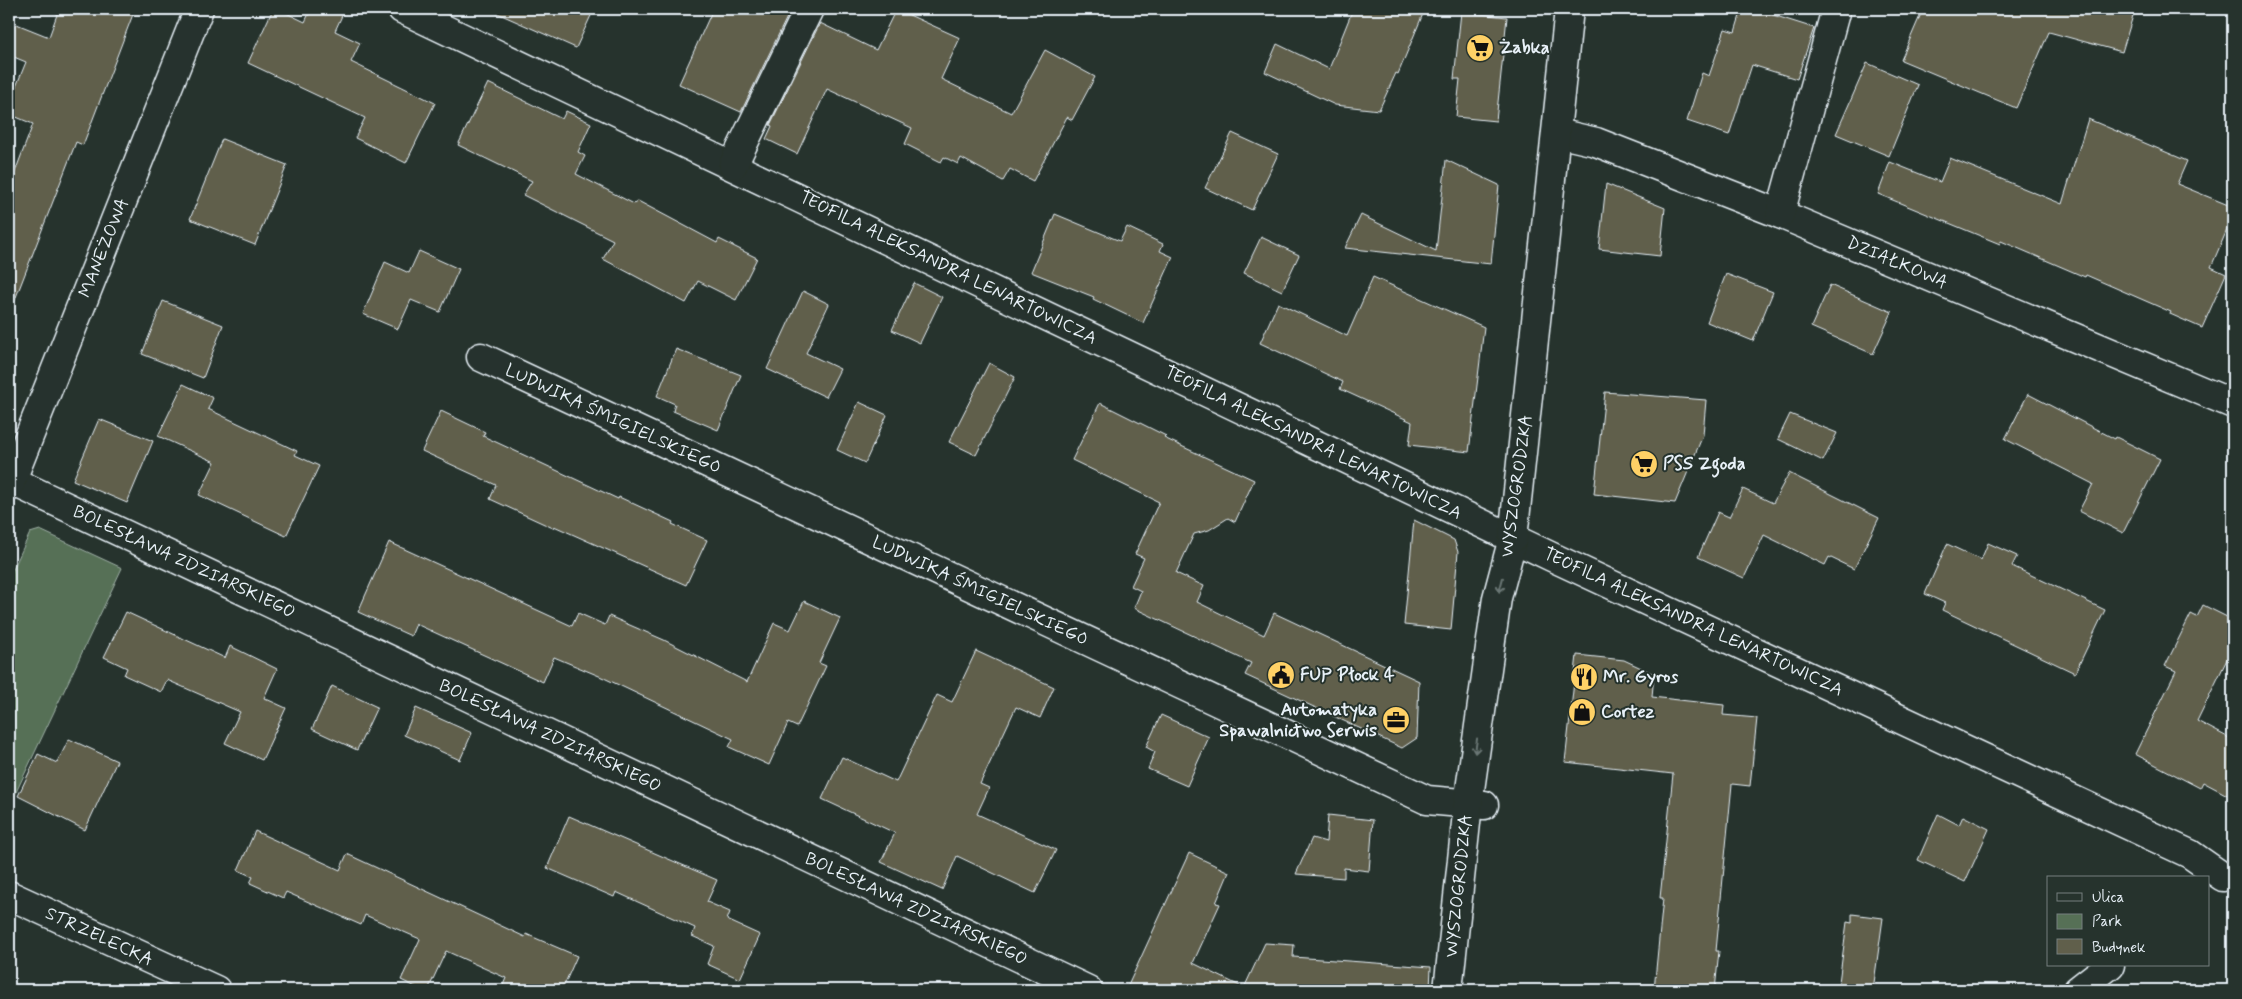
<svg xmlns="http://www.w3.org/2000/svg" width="2242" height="999" font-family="Mynerve,sans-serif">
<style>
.green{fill:#567056;stroke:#9fb0a7}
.building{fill:#605f4b;stroke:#e8f1f8}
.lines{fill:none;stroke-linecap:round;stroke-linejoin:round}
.minor-casing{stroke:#e8f1f8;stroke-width:31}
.tertiary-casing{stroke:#e8f1f8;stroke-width:31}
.minor{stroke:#26332d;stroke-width:28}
.tertiary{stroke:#26332d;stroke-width:28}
.oneway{stroke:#6a7674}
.labels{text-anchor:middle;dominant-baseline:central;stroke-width:4;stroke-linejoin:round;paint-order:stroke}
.poi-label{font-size:18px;font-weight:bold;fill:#e8f1f8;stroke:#26332d;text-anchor:start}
.street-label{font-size:18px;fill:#e8f1f8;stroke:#26332d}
</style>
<rect width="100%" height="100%" fill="#26332d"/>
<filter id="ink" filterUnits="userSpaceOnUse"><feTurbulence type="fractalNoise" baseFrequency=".02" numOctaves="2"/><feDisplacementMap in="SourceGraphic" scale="10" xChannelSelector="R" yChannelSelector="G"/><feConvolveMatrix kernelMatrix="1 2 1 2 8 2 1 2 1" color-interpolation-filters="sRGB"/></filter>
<g filter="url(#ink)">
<polygon class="green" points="40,530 122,568 9,807 9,578 30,533"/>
<g class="building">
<polygon points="59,9 135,9 83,145 76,142 11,310 9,309 9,188 33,124 9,114 9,104 26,62 9,55 9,21 49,37"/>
<polygon points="273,9 278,9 305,22 311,9 345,9 335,31 360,43 351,62 435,103 406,163 355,138 365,118 248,63"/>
<polygon points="488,9 594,9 576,48"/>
<polygon points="713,9 791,9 741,112 679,84"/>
<polygon points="896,9 960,38 941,79 1011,113 1045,50 1095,77 1072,120 1067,117 1033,181 1010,169 1003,181 961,158 958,164 944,157 941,162 905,144 912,128 827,89 797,154 766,139 772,126 770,125 820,23 876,50"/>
<polygon points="1353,9 1425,9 1398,74 1396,73 1379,110 1335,105 1265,72 1277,44 1329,69"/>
<polygon points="1742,9 1754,9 1814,28 1797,79 1752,65 1729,135 1687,121 1702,73 1709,76 1725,29 1735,32"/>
<polygon points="1923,9 2135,9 2122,52 2049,32 2016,108 1901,60"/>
<polygon points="1461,12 1507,17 1496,121 1456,117 1460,79 1454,79"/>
<polygon points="1867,63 1918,85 1889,156 1836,134"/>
<polygon points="488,83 562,119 566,111 591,123 578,152 585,156 576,174 634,204 638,201 717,243 719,239 757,258 736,300 698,281 686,303 603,259 613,240 523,195 532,181 458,145"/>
<polygon points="2088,119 2187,161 2177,184 2233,207 2233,216 2211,267 2226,274 2202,328 2170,314 2171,312 2086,275 2085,277 2001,241 2000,244 1878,194 1890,162 1940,182 1950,158 2062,204"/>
<polygon points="1232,133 1278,154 1252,210 1205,188"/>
<polygon points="222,139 287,165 255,245 190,219"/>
<polygon points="1446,160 1499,185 1491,264 1345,248 1361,215 1436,251"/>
<polygon points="1606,184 1665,208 1660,256 1599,249"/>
<polygon points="1055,214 1120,241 1127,227 1163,244 1160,251 1173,257 1143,323 1093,299 1094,297 1031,272"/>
<polygon points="1261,237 1299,255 1282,291 1244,273"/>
<polygon points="419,251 459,269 440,312 411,300 398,329 363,314 385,262 409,273"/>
<polygon points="1726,274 1773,292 1753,341 1707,322"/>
<polygon points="1373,277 1484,327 1469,452 1409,445 1412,422 1340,389 1343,382 1260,343 1278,303 1347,336"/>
<polygon points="914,283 942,297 920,343 892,330"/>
<polygon points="1830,285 1892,312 1873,354 1811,327"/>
<polygon points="803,291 829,304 806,353 840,369 826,397 767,369"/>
<polygon points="163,301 223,325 203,378 142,354"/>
<polygon points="676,349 741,375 718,430 673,411 675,404 657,396"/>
<polygon points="989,363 1015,377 976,455 949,442"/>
<polygon points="183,384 213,398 208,409 297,451 295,455 319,466 286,536 199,495 215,462 158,436"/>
<polygon points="1605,392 1706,400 1703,435 1675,503 1594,494"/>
<polygon points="2028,394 2115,439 2116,437 2160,459 2123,533 2079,511 2093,484 2005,439"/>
<polygon points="859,402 887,415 865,463 837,450"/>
<polygon points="1100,403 1166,436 1164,438 1254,480 1235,522 1228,518 1209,530 1194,534 1176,573 1204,586 1197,602 1264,635 1274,613 1419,681 1417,738 1402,748 1245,675 1251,663 1134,608 1141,591 1131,586 1144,558 1135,554 1159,502 1072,460"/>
<polygon points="441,411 485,432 483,436 618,499 619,497 673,522 672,524 707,540 686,585 554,526 553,528 490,499 496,485 422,451"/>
<polygon points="1790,414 1837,433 1823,461 1778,439"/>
<polygon points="99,419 153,441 127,503 73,480"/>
<polygon points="1789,473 1879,518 1854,569 1829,557 1825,565 1764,535 1744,578 1698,557 1718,512 1729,517 1743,489 1773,503"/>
<polygon points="1414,520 1454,540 1458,552 1451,630 1404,625"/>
<polygon points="389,542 572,626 578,613 605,625 609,616 664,640 747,682 774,623 790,630 804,601 840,618 819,663 826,666 797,727 788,723 769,765 729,747 733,739 604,678 554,657 543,682 416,624 411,636 358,612"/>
<polygon points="1988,543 2017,556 2012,566 2105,610 2075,673 1942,610 1945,603 1925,594 1947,544 1981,560"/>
<polygon points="2203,605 2233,620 2233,647 2197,721 2233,740 2233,798 2203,782 2200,788 2135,754 2176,671 2165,666 2191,614 2197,617"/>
<polygon points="126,612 225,658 230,646 277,669 264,698 286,708 262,760 225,743 240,712 167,680 161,692 124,675 127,668 104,657"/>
<polygon points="976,651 1054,687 1040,718 1016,707 980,784 989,788 977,814 1056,850 1035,893 957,856 942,890 881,862 895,833 822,799 842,757 896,782 937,695 952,702"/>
<polygon points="1577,655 1624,660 1654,674 1652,697 1724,705 1723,715 1757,718 1750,786 1732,784 1716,951 1719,951 1715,990 1654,990 1663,898 1660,898 1673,774 1565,762"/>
<polygon points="332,686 377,707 357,750 312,729"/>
<polygon points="416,708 472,733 460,760 404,735"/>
<polygon points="1161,715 1209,737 1187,786 1148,769 1155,752 1146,747"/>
<polygon points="69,739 117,761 85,830 18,796 38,754 57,763"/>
<polygon points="1938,814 1959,825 1963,816 1989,829 1965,882 1918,860"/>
<polygon points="1328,815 1373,820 1369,871 1344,868 1344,878 1296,874 1312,838 1326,842"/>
<polygon points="569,816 717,880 707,902 730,912 727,920 760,935 740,979 707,964 714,946 692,936 695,928 616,892 614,897 547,868"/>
<polygon points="255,831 340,870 347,854 525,937 526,934 577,956 562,990 501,990 506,978 446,951 428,990 422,990 401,980 420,939 365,915 361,925 286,892 283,898 250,883 253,877 238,870"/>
<polygon points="1189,853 1229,872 1216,903 1220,904 1193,963 1244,988 1265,943 1294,945 1293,957 1431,967 1430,990 1126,990"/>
<polygon points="1852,914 1883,918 1873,990 1838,990 1847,922 1852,923"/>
</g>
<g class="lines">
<g class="minor-casing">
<g id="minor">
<polyline points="402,9 1552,557 2190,854 2223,877"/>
<polyline points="1557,133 1596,142 1780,214 2233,404"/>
<polyline points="733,165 809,9"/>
<polyline points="1780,214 1836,9"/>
<polyline points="481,357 1427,800 1484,805"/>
<polyline points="12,481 1088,990"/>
<polyline points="9,487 199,9"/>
<polyline points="9,895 216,990"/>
<polyline points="1448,990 1468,804 1497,598 1513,538"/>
<polyline points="2078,990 2110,965"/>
</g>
</g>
<g class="tertiary-casing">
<polyline id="tertiary" points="1513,538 1569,9"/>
</g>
<use href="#minor" class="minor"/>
<use href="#tertiary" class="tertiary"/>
</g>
<defs><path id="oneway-shaft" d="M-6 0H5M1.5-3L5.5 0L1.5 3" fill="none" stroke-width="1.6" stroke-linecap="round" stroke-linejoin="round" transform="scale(1.25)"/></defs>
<g class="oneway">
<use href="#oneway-shaft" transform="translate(1501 585) rotate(105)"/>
<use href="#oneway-shaft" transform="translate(1476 746) rotate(98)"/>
</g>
</g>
<defs>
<g id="supermarket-disc" transform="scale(1.4375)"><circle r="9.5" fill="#ffd166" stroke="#26332d"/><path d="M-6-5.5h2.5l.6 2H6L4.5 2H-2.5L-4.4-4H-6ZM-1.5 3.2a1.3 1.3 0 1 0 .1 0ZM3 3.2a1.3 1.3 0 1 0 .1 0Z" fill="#111"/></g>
<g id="civic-disc" transform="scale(1.4375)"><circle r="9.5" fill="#ffd166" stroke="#26332d"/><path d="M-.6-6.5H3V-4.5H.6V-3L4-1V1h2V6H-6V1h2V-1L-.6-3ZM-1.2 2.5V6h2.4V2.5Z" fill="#111"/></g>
<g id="restaurant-disc" transform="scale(1.4375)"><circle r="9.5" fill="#ffd166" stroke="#26332d"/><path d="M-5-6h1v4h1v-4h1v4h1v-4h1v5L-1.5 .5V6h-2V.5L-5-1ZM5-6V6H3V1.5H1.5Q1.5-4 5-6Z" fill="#111"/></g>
<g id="shop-disc" transform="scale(1.4375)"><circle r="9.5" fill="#ffd166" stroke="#26332d"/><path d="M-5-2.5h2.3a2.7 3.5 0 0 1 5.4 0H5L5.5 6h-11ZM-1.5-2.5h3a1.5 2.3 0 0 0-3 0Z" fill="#111"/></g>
<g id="office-disc" transform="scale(1.4375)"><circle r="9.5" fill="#ffd166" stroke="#26332d"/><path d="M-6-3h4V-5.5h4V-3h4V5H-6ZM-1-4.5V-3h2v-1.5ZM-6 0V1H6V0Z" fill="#111"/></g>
</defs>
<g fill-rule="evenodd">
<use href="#supermarket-disc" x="1480" y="48"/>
<use href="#supermarket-disc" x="1644" y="464"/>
<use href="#civic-disc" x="1281" y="675"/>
<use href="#restaurant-disc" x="1584" y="677"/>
<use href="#shop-disc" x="1582" y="712"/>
<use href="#office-disc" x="1396" y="720"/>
</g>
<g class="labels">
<g class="poi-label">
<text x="1499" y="48">Żabka</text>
<text x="1663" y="464">PSS Zgoda</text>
<text x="1300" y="675">FUP Płock 4</text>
<text x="1603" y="677">Mr. Gyros</text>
<text x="1377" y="710" text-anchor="end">Automatyka<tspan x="1377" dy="21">Spawalnictwo Serwis</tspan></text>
<text x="1601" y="712">Cortez</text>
</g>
<g class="street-label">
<text transform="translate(104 248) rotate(-68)">MANEŻOWA</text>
<text transform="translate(1897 263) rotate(23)">DZIAŁKOWA</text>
<text transform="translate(948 268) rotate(26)">TEOFILA ALEKSANDRA LENARTOWICZA</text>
<text transform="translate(613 419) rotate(25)">LUDWIKA ŚMIGIELSKIEGO</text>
<text transform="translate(1313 443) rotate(26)">TEOFILA ALEKSANDRA LENARTOWICZA</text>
<text transform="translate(1517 486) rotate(-82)">WYSZOGRODZKA</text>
<text transform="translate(184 562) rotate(25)">BOLESŁAWA ZDZIARSKIEGO</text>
<text transform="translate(980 591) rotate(25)">LUDWIKA ŚMIGIELSKIEGO</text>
<text transform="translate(1693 622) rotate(25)">TEOFILA ALEKSANDRA LENARTOWICZA</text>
<text transform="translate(550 736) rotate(25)">BOLESŁAWA ZDZIARSKIEGO</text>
<text transform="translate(1459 886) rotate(-84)">WYSZOGRODZKA</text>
<text transform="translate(916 909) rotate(25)">BOLESŁAWA ZDZIARSKIEGO</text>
<text transform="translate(99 937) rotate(25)">STRZELECKA</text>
</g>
</g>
<rect width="2242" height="999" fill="none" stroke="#26332d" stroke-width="30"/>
<rect x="15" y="15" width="2212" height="969" fill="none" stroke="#e8f1f8" stroke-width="2" filter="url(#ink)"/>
<rect x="2047" y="876" width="162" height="90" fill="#26332d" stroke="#747f7e"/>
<rect x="2057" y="893" width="25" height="8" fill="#26332d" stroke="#747f7e"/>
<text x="2092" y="902" font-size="15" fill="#e8f1f8">Ulica</text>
<rect x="2057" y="914" width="25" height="15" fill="#567056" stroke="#747f7e"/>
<text x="2092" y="926" font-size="15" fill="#e8f1f8">Park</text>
<rect x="2057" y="939" width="25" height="15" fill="#605f4b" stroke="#747f7e"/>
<text x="2092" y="952" font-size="15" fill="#e8f1f8">Budynek</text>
</svg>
